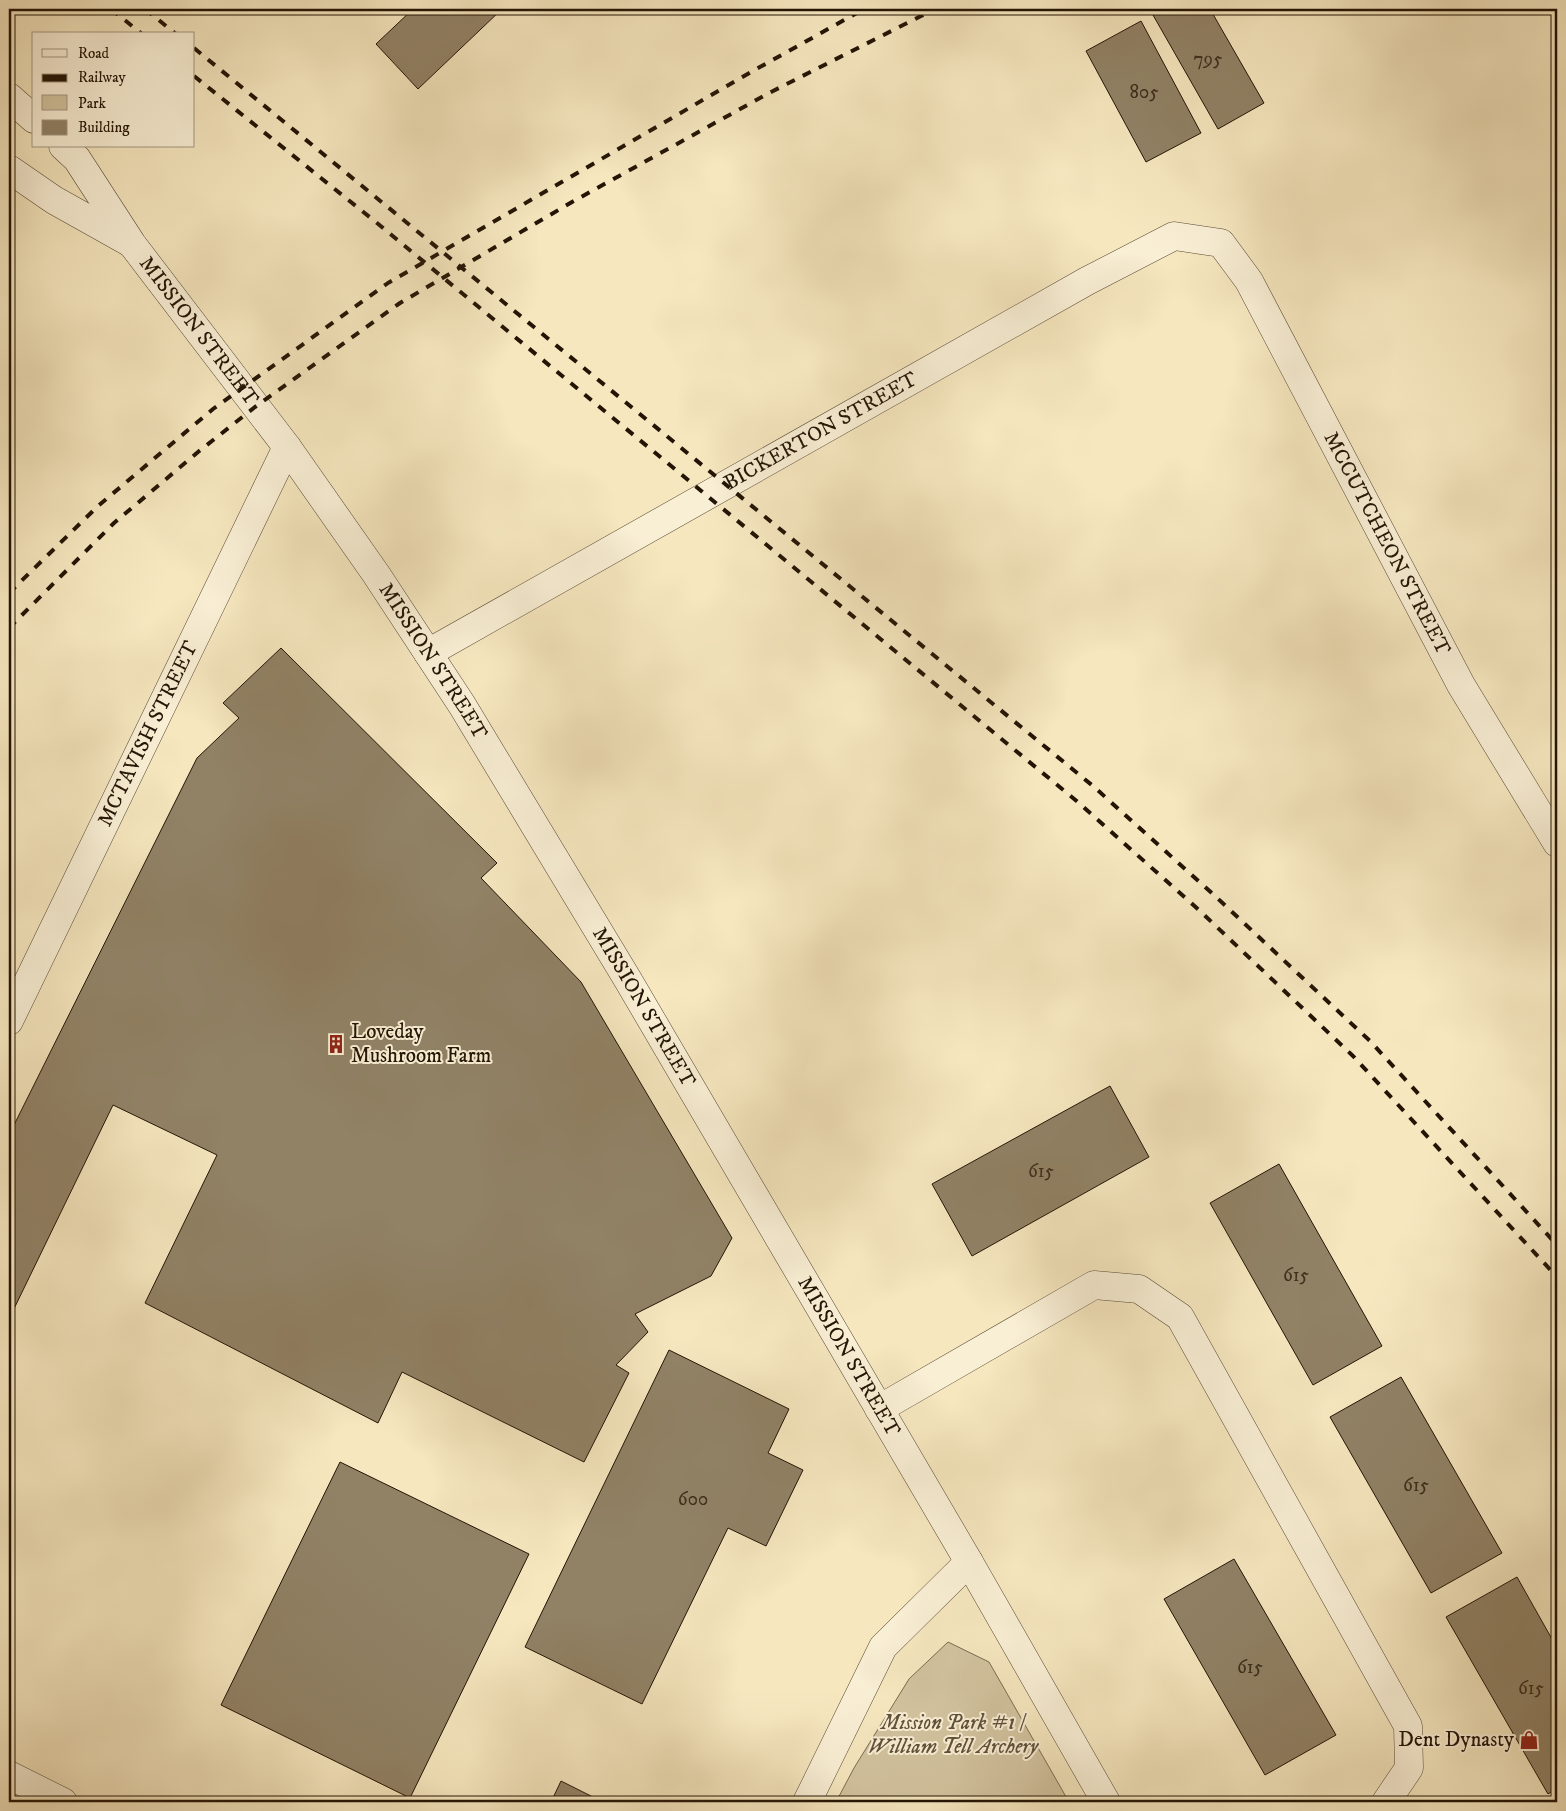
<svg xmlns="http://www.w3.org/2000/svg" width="1566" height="1811" font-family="'IM FELL DW Pica',serif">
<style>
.green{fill:#d2c39f;stroke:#7a6c52}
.building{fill:#918266;stroke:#231405}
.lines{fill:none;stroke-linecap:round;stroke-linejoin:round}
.minor-casing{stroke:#584934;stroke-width:29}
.minor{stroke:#f9efd5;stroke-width:28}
.rail{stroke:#231405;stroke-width:4;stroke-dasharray:9 9;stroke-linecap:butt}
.labels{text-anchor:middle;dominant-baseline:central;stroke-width:4;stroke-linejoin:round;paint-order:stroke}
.number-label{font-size:19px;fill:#3e301d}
.street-label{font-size:21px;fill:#231405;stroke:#f9efd5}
.poi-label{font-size:21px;fill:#231405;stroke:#f9efd5;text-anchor:start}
.park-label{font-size:21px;font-style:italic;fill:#60513b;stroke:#f9efd5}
</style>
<rect width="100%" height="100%" fill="#f6e7bf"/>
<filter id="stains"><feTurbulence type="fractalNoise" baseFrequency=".004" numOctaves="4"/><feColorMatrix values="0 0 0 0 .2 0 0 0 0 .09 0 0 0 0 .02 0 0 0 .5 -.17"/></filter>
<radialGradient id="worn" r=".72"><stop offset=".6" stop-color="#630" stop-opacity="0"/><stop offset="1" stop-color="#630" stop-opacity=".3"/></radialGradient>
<polygon class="green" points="948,1642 989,1662 1069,1802 836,1802 854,1768 909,1679"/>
<g class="building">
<polygon points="413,9 502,9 418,89 376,44"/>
<polygon points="1163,9 1210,9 1264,103 1218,129 1153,15"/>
<polygon points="1141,21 1201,133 1146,162 1086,51"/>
<polygon points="281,648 497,863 481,878 581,982 732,1238 711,1276 635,1314 648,1332 616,1365 629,1373 584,1462 402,1372 378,1423 145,1303 217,1155 113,1105 9,1319 9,1135 197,758 239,718 223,703"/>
<polygon points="1110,1086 1149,1157 972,1256 932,1184"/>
<polygon points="1279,1164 1382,1346 1313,1385 1210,1203"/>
<polygon points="669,1350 789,1409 768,1453 803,1470 766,1546 728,1528 642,1704 525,1647"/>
<polygon points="1401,1377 1502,1553 1431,1593 1330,1417"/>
<polygon points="340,1462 529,1554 410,1798 221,1705"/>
<polygon points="1234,1559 1336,1735 1265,1775 1164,1599"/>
<polygon points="1517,1577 1557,1648 1557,1788 1548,1794 1446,1617"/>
<polygon points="561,1781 597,1799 596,1802 551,1802"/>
</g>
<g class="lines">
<g class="minor-casing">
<g id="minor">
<polyline points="9,97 34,119"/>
<path id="s1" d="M63,146L77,159L132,244L287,447L376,574L462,705L628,980L969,1562L1106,1802"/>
<polyline points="9,169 54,200 129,242"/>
<path id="s2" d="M428,653L1087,281L1174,236L1221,243L1249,281L1461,685L1557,843"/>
<path id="s3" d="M9,1021L287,447"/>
<polyline points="879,1409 1094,1285 1139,1289 1180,1317 1408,1726 1409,1768 1386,1802"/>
<polyline points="9,1775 63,1802"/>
<polyline points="807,1802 883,1647 969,1562"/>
</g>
</g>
<use href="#minor" class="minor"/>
<g class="rail">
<polyline points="111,9 142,34"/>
<polyline points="145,9 176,34"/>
<polyline points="194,48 1093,786 1214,895 1370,1041 1557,1245"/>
<polyline points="194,76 377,223 1079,803 1200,911 1353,1056 1557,1277"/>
<polyline points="9,593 98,506 213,409 388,283 751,72 864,9"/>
<polyline points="9,628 114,523 198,452 255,407 400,303 572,202 769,93 921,16 939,9"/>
</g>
</g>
<defs>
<g id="building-bare" transform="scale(1.5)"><path d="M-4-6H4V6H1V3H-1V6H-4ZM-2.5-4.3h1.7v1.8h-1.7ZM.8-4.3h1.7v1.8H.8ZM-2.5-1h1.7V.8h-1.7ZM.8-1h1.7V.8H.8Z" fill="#8f2418" stroke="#f9efd5" stroke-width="2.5" paint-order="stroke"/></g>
<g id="shop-bare" transform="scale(1.5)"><path d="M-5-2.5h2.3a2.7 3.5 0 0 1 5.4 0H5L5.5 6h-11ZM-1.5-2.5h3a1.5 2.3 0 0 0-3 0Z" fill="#8f2418" stroke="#f9efd5" stroke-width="2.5" paint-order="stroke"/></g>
</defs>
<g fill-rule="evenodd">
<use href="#building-bare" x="336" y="1044"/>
<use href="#shop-bare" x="1529" y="1740"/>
</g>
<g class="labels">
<g class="number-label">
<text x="1208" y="59">795</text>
<text x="1144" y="92">805</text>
<text x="1041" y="1171">615</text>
<text x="1296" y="1275">615</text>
<text x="1416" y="1485">615</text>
<text x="693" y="1499">600</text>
<text x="1250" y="1667">615</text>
<text x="1531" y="1688">615</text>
</g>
<g class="street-label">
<text stroke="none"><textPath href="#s1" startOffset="230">MISSION STREET</textPath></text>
<text stroke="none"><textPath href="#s2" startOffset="451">BICKERTON STREET</textPath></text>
<text stroke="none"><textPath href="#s2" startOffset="1246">MCCUTCHEON STREET</textPath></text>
<text stroke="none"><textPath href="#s1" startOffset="635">MISSION STREET</textPath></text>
<text stroke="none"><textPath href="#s3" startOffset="319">MCTAVISH STREET</textPath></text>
<text stroke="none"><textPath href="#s1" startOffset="1040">MISSION STREET</textPath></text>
<text stroke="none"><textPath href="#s1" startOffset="1445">MISSION STREET</textPath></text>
</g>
<g class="poi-label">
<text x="351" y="1032">Loveday<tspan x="351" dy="24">Mushroom Farm</tspan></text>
<text x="1514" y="1740" text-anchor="end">Dent Dynasty</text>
</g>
<g class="park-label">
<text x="953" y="1723">Mission Park #1 /<tspan x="953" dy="24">William Tell Archery</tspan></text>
</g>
</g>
<rect width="1566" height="1811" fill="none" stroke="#f6e7bf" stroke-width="30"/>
<rect x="10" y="10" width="1546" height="1791" fill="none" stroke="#231405" stroke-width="2.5"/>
<rect x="15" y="15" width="1536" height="1781" fill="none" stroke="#231405"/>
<rect x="32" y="32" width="162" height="115" fill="#f9efd5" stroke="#a39782"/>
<rect x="42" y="49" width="25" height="8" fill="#f9efd5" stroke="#a39782"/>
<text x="78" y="58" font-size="15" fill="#231405">Road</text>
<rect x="42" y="74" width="25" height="8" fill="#231405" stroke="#a39782"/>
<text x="78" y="82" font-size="15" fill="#231405">Railway</text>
<rect x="42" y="95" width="25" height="15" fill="#d2c39f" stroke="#a39782"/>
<text x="78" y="108" font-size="15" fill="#231405">Park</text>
<rect x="42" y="120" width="25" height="15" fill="#918266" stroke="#a39782"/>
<text x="78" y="132" font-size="15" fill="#231405">Building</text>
<rect width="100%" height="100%" filter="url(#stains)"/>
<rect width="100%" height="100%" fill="url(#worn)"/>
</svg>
